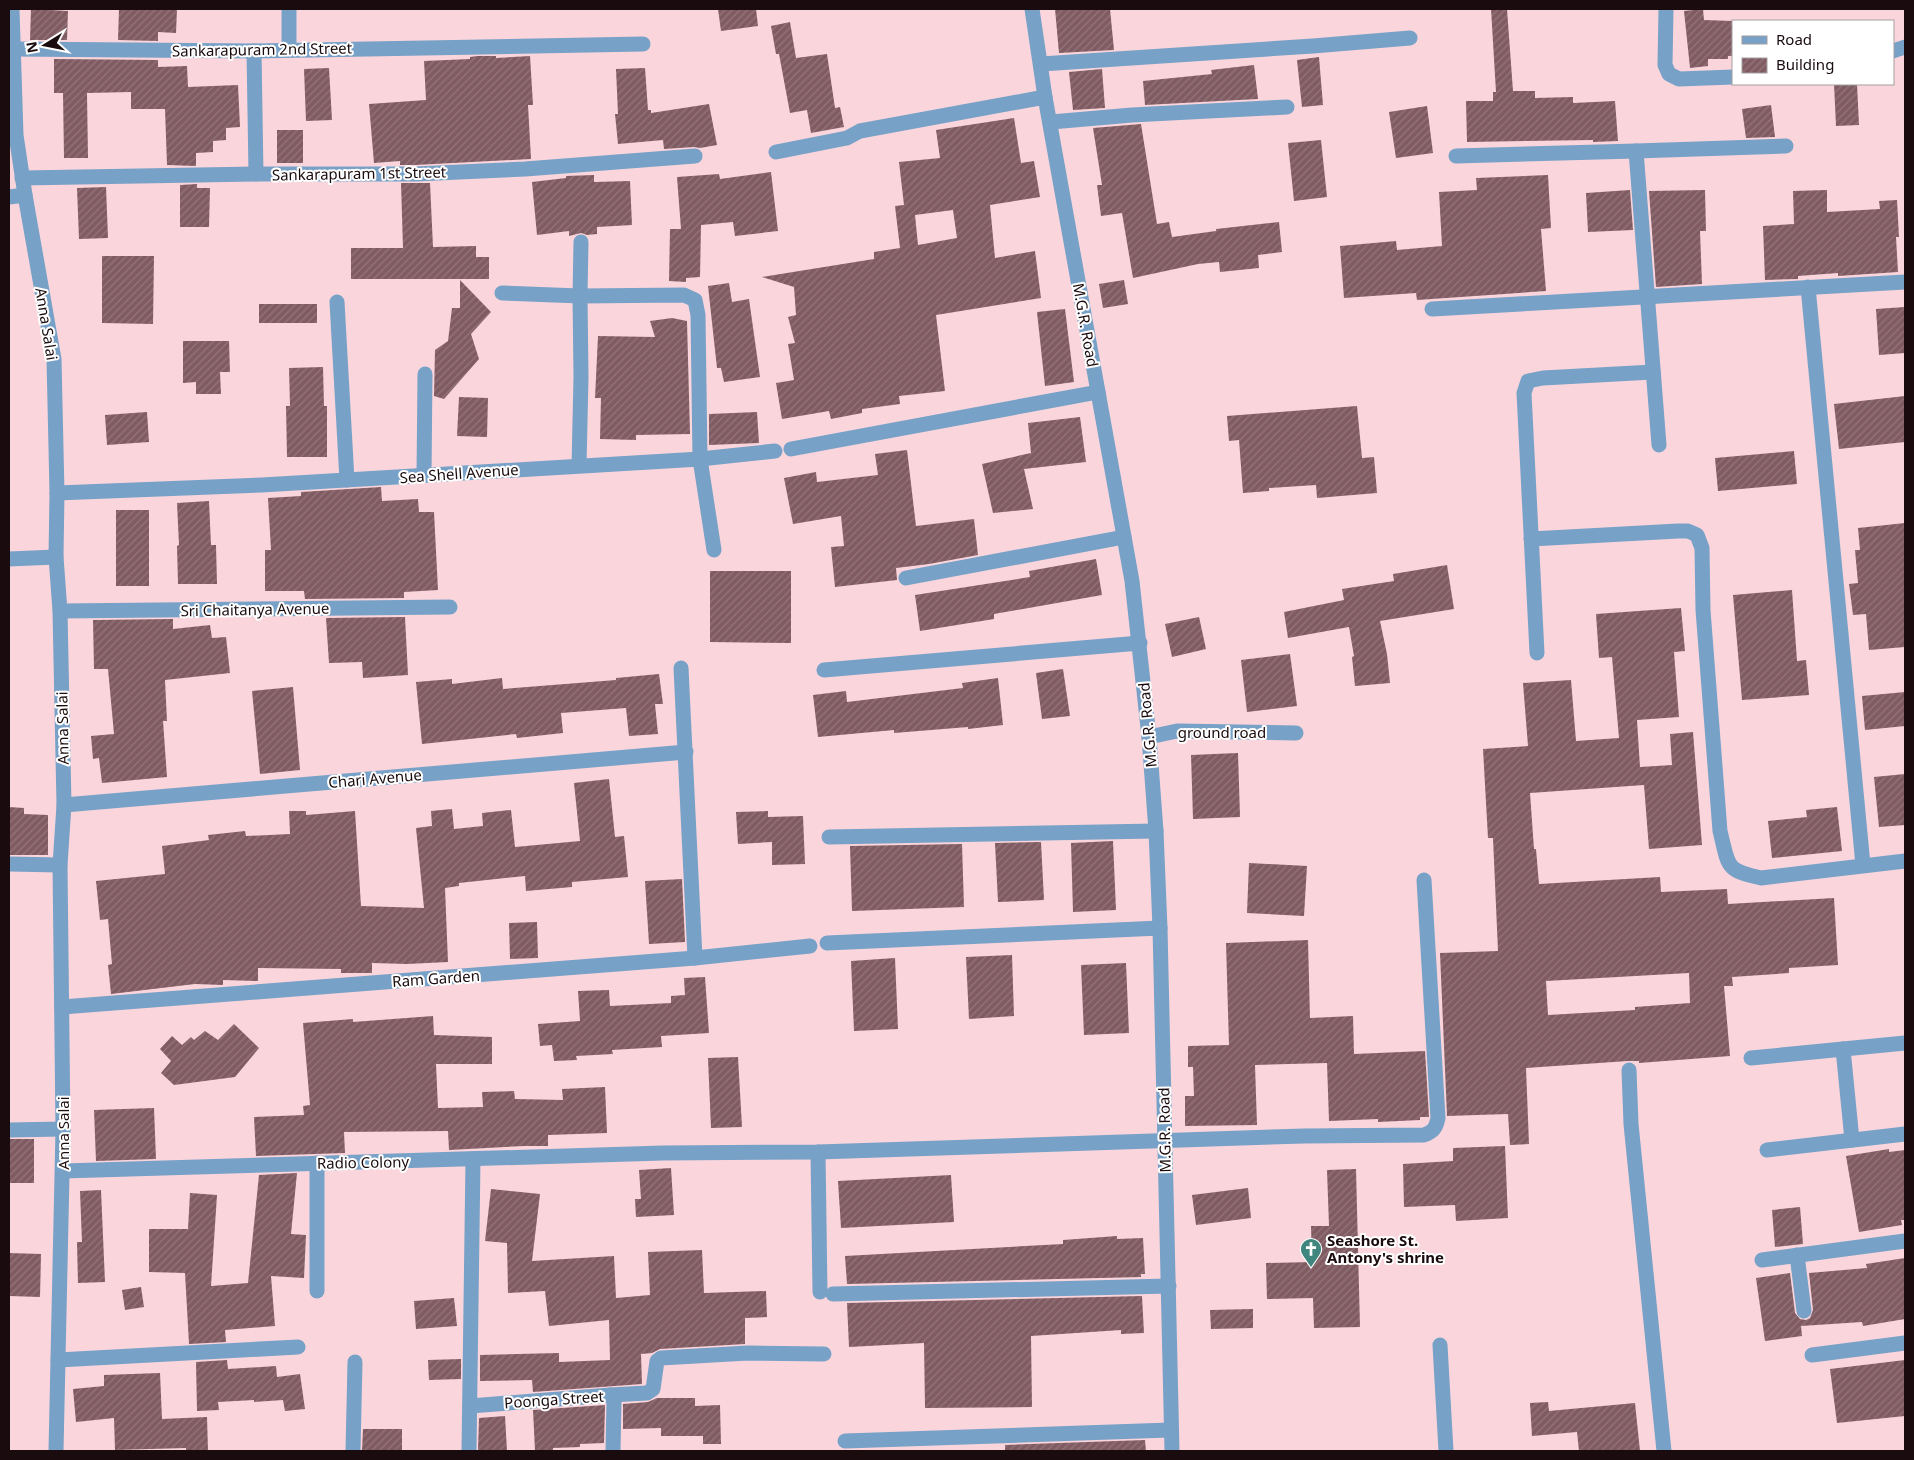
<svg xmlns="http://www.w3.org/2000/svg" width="1914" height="1460" font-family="'Noto Sans',sans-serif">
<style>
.building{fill:url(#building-hatch);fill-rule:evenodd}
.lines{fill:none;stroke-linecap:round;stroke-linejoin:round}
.minor{stroke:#78a1c7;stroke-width:15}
.labels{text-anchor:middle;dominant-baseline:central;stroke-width:4;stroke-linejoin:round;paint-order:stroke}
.street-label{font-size:15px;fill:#190b0e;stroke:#fff}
.poi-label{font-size:15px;font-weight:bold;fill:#190b0e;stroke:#fff;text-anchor:start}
</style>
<defs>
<pattern id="building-hatch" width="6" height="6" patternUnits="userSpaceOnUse" patternTransform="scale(1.25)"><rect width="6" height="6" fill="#815b62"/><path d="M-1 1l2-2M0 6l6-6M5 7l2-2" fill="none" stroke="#92767c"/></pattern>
</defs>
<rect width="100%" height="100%" fill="#fad6dc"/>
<g class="building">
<polygon points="31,9 68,11 67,40 30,40"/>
<polygon points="119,9 177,9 176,33 158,32 158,41 118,40"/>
<polygon points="718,9 756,9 758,26 721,31"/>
<polygon points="1055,9 1110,9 1114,50 1059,53"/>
<polygon points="1491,9 1507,9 1513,91 1535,91 1535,98 1573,97 1573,103 1615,101 1618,141 1593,142 1593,140 1467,142 1466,101 1493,101 1493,92 1496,92"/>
<polygon points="1703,9 1704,20 1733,21 1733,56 1728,56 1728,59 1708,59 1708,66 1690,68 1684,11"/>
<polygon points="790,22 796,58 827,54 835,108 840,107 844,127 811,133 807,110 790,113 779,54 776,54 771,26"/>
<polygon points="477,56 496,56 496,58 530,56 533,105 528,105 531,159 415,165 400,165 400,161 374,163 369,104 426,100 424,61 470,59 470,57"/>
<polygon points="1319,57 1323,105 1302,107 1297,60"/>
<polygon points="54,59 158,60 158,67 187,66 188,87 238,85 240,127 226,128 226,140 213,141 213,152 196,153 196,166 167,165 165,109 131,109 131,92 87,93 88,158 64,158 63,93 54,93"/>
<polygon points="1254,65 1258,99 1145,105 1143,81 1212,74 1211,70"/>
<polygon points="329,68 332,120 306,121 304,69"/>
<polygon points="645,68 648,110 651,110 651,113 709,104 717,145 700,148 694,147 664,149 663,140 618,144 615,114 618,114 616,69"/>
<polygon points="1102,69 1105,108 1073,110 1069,72"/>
<polygon points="1834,84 1857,84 1859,125 1836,126"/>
<polygon points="1771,105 1775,137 1746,138 1742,109"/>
<polygon points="1427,106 1433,153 1396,158 1389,112"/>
<path d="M1014,118L1021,163L1034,161L1040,197L990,205L995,258L1035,251L1041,298L936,315L945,391L899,396L900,404L862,409V413L831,419L829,411L782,419L776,383L794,380L788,344L795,343L788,317L796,315L794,287L762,277L874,259V252L900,248L895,206L904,205L899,162L940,158L936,130ZM953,210L957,238L918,245L915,215Z"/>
<polygon points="1141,124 1157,224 1169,222 1172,237 1216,231 1216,229 1279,222 1282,252 1258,255 1259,268 1220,272 1219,262 1198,264 1133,278 1122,213 1101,216 1097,185 1102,185 1093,128"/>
<rect x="277" y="130" width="26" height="33"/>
<polygon points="1321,140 1327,197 1294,201 1288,143"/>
<polygon points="771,172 778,231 735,236 733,222 701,225 700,277 686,278 686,282 669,281 670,229 681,229 677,177 719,174 720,179"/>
<polygon points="594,175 594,182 630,181 632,225 597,227 597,234 587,235 581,233 569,236 569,231 537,235 532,182 566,178 566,176"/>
<polygon points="1548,175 1551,228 1541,229 1546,291 1417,300 1416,293 1344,298 1340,246 1396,241 1397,250 1442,246 1439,192 1477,190 1476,178"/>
<polygon points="401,183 430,183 433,247 476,246 476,257 489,257 489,279 351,279 351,248 403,248"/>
<polygon points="197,184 197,188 210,188 209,227 180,227 180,185"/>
<polygon points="106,187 108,238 79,239 77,188"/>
<polygon points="1630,190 1633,230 1588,232 1586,193"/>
<polygon points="1705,190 1706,231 1700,231 1702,284 1656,287 1649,191"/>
<polygon points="1827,190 1827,212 1880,209 1879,201 1897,200 1899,237 1896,237 1898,272 1838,276 1838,273 1798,276 1798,279 1765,280 1763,226 1794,224 1793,191"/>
<polygon points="102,256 154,256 153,324 102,323"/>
<polygon points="460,280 491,312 471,334 479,359 444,399 434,396 435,350 448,341 452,308 460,308"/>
<polygon points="1124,280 1128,304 1103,308 1099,284"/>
<polygon points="729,283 732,302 749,299 760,377 724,382 721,368 717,368 708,286"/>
<rect x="259" y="304" width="58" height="19"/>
<polygon points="1905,307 1905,353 1879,355 1876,309"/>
<polygon points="1065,309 1074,382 1045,386 1037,312"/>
<polygon points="672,318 687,321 690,434 636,435 636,440 600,439 601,398 595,398 598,336 655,337 650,321"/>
<polygon points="183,341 229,341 230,372 220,372 221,394 196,394 196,382 183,383"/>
<polygon points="323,367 324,406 327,406 327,457 287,457 286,406 290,406 289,368"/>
<polygon points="1905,396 1905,442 1839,449 1834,404"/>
<polygon points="459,397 488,398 487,437 457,436"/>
<polygon points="1357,406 1362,458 1374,457 1377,493 1317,498 1316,485 1269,488 1269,491 1243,493 1239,440 1229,441 1227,416"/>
<polygon points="147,412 149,442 107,445 105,415"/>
<polygon points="757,412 759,443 709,445 709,414"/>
<polygon points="1080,417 1086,462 1024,469 1033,509 993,513 982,464 1031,453 1028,423"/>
<polygon points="907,450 916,526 974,519 978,555 929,564 896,568 897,580 835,587 831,547 844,546 841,516 793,524 784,478 816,472 817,482 878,475 875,454"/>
<polygon points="1794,451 1797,484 1718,491 1715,458"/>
<polygon points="381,487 382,501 418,499 419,512 434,512 438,590 404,592 404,598 305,599 304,591 265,591 265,550 271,550 268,498 301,496 301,492"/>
<polygon points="209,501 211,545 216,545 217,584 178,584 177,546 179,545 177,503"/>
<rect x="116" y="510" width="33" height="76"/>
<polygon points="1905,523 1905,647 1869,650 1866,614 1853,615 1849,584 1858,583 1855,550 1860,550 1858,528"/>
<polygon points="1096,559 1102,595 994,614 994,619 920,631 915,595 1030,577 1029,571"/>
<polygon points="1447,565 1454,609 1380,621 1387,654 1390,683 1355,686 1352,657 1354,656 1349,627 1288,638 1284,612 1344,600 1342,589 1394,581 1393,574"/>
<polygon points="710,571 791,571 791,643 710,642"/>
<polygon points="1792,590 1797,661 1806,660 1809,695 1742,700 1733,595"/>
<path d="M1681,608L1685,651L1674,652L1679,717L1637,720L1640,767L1672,765L1670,734L1693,732L1702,845L1649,849L1644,785L1530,793L1534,849H1536L1539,884L1660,877L1661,892L1727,889L1728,904L1834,898L1838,965L1789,968V973L1732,977L1733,986H1724L1730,1056L1639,1063V1061H1628L1526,1068L1529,1144L1510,1145L1508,1114L1447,1116L1440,953L1498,951L1493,838H1488L1483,749L1528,746L1523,683L1571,680L1576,741L1619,738L1612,657L1599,658L1596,614ZM1689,973L1690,1003L1635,1007V1010L1548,1015L1546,981Z"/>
<polygon points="405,617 408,675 363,678 362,662 329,663 326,618"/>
<polygon points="1199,617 1206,649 1172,657 1165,624"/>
<polygon points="173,619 173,629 210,625 212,638 226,637 230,673 165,680 167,721 163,721 167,777 102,783 99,758 93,759 91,736 114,734 108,669 94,669 93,620"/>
<polygon points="1290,654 1297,706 1247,712 1241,660"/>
<polygon points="1063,669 1070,716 1042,719 1036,673"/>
<polygon points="659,674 663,704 655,704 658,734 629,736 626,708 561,713 563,733 517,738 516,734 422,744 416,682 452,679 452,684 502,678 503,689 616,680 616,678"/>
<polygon points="998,678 1003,725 968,729 968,727 894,733 894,730 818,737 813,695 846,691 847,702 963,688 962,683"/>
<polygon points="293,687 300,770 260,774 252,691"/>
<polygon points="1905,692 1905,726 1865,730 1862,696"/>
<polygon points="1238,753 1240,817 1193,819 1191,755"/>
<polygon points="1905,774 1905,825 1879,827 1874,777"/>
<polygon points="609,779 615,837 624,836 628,877 572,882 572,887 526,891 525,876 459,883 459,886 445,888 448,962 407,964 372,963 372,973 341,973 341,969 258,968 258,981 223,980 223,985 195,984 111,994 108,965 112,964 108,919 100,920 96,881 165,874 162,846 209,840 208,835 245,831 246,836 290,834 289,811 306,811 306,815 355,811 361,906 424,908 416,828 432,826 431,811 452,809 454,829 483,826 482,813 511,810 515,847 580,841 574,783"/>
<polygon points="9,807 24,808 24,814 48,815 48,855 9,855"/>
<polygon points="1837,807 1842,851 1772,858 1768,821 1807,817 1806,810"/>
<polygon points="768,811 768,817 803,816 805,864 772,865 772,842 738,844 736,812"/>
<polygon points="1113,841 1116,910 1073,912 1071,843"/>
<polygon points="1041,842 1044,900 998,902 995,843"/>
<polygon points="962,844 964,907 852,911 850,846"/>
<polygon points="1249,863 1307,866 1304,916 1247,913"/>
<polygon points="682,879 685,942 649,944 645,881"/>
<polygon points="537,922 538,958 510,959 509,923"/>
<polygon points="1308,940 1310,1018 1353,1016 1354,1054 1425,1051 1429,1117 1420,1117 1420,1120 1378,1122 1378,1119 1329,1121 1327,1063 1255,1065 1257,1125 1185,1126 1185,1096 1194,1096 1193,1067 1188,1067 1188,1046 1229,1045 1226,943"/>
<polygon points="1012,955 1014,1016 969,1019 966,957"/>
<polygon points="895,958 898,1029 854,1031 851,961"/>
<polygon points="1126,963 1129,1033 1084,1035 1081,965"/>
<polygon points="705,977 709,1033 661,1036 662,1047 612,1050 613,1054 576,1056 577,1060 554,1061 552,1045 540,1046 538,1024 580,1021 578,991 609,990 610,1006 671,1003 671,996 685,995 684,978"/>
<polygon points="433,1016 434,1035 492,1037 492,1064 436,1064 438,1108 483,1107 482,1092 514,1091 515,1099 563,1100 562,1089 605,1087 607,1133 548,1135 548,1146 524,1146 449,1150 448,1131 344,1132 345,1153 256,1156 254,1117 304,1115 303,1106 310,1105 303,1023 353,1019 353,1022"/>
<polygon points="234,1024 259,1048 235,1077 174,1085 161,1073 171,1061 160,1049 172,1036 182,1045 191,1037 194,1040 205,1031 218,1040"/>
<polygon points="738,1057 742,1127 711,1128 708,1058"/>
<polygon points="154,1108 156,1159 96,1161 94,1110"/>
<rect x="9" y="1139" width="25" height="44"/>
<polygon points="1505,1146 1508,1218 1456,1221 1455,1205 1404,1207 1403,1164 1453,1161 1453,1148"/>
<polygon points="1889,1149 1889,1152 1905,1150 1905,1220 1901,1220 1902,1225 1859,1232 1846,1156"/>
<polygon points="671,1168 674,1215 636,1217 635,1199 641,1199 639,1170"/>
<polygon points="1356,1169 1360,1327 1314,1328 1313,1298 1267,1299 1266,1263 1312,1262 1311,1226 1329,1226 1327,1170"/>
<polygon points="297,1173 291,1234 306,1235 304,1278 271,1276 275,1326 225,1330 226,1342 189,1344 185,1273 149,1272 149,1229 188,1229 190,1193 217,1195 211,1286 248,1283 259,1175"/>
<polygon points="951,1175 954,1222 841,1228 838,1181"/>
<polygon points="1248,1188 1251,1218 1196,1225 1192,1195"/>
<polygon points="491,1189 540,1194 532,1261 614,1256 616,1298 650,1295 648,1252 702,1250 704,1293 766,1291 767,1317 745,1318 745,1344 660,1349 652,1353 641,1354 642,1384 533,1392 532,1380 480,1381 480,1355 559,1353 559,1362 610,1360 609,1320 549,1326 545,1291 508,1293 507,1243 485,1241"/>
<polygon points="101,1190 105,1282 78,1283 77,1242 82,1242 80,1191"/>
<polygon points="1800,1207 1803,1244 1775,1247 1772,1210"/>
<polygon points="1117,1236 1117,1239 1143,1238 1145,1274 1141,1274 1141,1277 847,1284 845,1256 1063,1244 1063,1240"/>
<polygon points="9,1253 41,1254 40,1297 9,1296"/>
<polygon points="1905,1258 1905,1319 1863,1326 1862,1322 1801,1326 1802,1336 1765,1341 1756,1278 1790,1273 1795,1313 1800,1319 1806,1320 1810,1318 1813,1310 1809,1273 1867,1268 1866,1264"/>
<polygon points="141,1287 144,1307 125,1310 122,1290"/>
<polygon points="1142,1296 1144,1333 1121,1334 1121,1330 1031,1336 1032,1407 925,1408 924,1343 849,1347 847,1303"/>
<polygon points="454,1298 457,1326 416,1329 414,1301"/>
<polygon points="1253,1309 1253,1328 1211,1329 1210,1310"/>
<polygon points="461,1359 461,1379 429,1380 428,1360"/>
<polygon points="227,1360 228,1369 276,1366 277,1377 300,1374 305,1409 285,1411 283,1400 254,1402 254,1400 218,1402 219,1410 197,1411 196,1362"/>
<polygon points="1905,1360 1905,1416 1837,1423 1830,1369"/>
<polygon points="160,1373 162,1419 207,1417 208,1450 186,1450 186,1448 115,1450 114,1418 76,1422 73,1389 104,1386 104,1375"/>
<polygon points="657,1398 695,1398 695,1406 720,1405 721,1444 703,1444 703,1436 661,1436 661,1428 623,1429 623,1404 648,1402"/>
<polygon points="1548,1402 1549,1411 1635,1403 1640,1451 1579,1451 1577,1432 1532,1436 1530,1403"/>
<polygon points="605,1405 604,1443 580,1444 580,1447 553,1448 553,1451 535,1451 533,1410"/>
<polygon points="505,1416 507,1451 478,1451 479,1418"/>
<polygon points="363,1429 402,1429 402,1451 362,1451"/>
<polygon points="1145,1440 1146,1451 1005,1451 1005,1445"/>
</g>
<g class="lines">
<g class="minor">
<polyline points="12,9 16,135 25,195 54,359 57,493 56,557 60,611 64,805 60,865 63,1129 56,1451"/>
<polyline points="1032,9 1045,97 1132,581 1149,737 1156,831 1160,928 1172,1451"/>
<polyline points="1666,9 1665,65 1669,74 1679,79 1733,77"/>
<polyline points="12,49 254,51 643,44"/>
<polyline points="289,49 289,9"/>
<polyline points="254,51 256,174"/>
<polyline points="1893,51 1905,47"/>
<polyline points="1041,64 1313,46 1410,38"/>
<polyline points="1051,122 1132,115 1287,107"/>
<polyline points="776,152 847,138 860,131 1045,97"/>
<polyline points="1456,156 1636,151"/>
<polyline points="22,178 256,174 415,174 525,169 695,156"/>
<polyline points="9,197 25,195"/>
<polyline points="1808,287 1863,865"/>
<polyline points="502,293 580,296 581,242"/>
<polyline points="337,302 347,480"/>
<polyline points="1432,309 1905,282"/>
<polyline points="1659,445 1636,151 1786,146"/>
<polyline points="791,449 1098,392"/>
<polyline points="424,475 425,374"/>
<polyline points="57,493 262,485 700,459 698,315 695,300 684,295 580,296 581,377 579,466"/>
<path d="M1531,539L1678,531H1688L1697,535L1702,548L1703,610L1720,831C1729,866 1724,870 1761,878L1905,861"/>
<polyline points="714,550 700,459 775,451"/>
<polyline points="9,559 56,557"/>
<polyline points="906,578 1124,537"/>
<polyline points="60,611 450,607"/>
<polyline points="1537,653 1524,393 1528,381 1543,378 1653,372"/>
<polyline points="681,668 695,958"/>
<polyline points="824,670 1140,643"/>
<polyline points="1149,737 1177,731 1296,733"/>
<polyline points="64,805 686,752"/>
<polyline points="829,837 1156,831"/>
<polyline points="9,864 60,865"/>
<polyline points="827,943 1160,928"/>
<polyline points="62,1007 695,958 810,946"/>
<polyline points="1843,1049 1852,1140"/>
<polyline points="1751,1058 1905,1043"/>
<polyline points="1629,1070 1631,1124 1664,1451"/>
<polyline points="9,1130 63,1129"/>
<polyline points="1767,1150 1905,1134"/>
<polyline points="818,1152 820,1292"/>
<path d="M63,1171L663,1153L818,1152L1304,1136L1424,1135C1433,1132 1436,1128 1438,1118L1424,880"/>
<polyline points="1797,1255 1804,1311"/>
<polyline points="1762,1260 1905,1241"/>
<polyline points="317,1291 317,1163"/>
<polyline points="833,1294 1169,1286"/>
<polyline points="1440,1345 1446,1451"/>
<polyline points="1812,1355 1905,1343"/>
<polyline points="58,1360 298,1347"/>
<polyline points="610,1395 647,1393 653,1389 657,1361 661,1358 748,1353 824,1354"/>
<polyline points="470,1406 610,1395 614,1401 613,1451"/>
<polyline points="845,1441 1170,1430"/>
<polyline points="353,1451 355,1362"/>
<polyline points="469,1451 473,1159"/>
</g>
</g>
<defs>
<g id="church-pin" transform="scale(1.125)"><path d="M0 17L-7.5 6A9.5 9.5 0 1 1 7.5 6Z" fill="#40867f" stroke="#fff"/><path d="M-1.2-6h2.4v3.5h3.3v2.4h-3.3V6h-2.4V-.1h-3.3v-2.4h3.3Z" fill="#fff"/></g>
</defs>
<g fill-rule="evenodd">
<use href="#church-pin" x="1311" y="1249"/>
</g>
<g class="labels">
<g class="street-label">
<text transform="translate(262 49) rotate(-1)">Sankarapuram 2nd Street</text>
<text transform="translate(359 173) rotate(-1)">Sankarapuram 1st Street</text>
<text transform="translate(47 324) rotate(81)">Anna Salai</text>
<text transform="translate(1086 325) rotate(80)">M.G.R. Road</text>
<text transform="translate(459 473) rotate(-4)">Sea Shell Avenue</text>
<text transform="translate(255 609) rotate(-1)">Sri Chaitanya Avenue</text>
<text transform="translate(1147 725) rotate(-95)">M.G.R. Road</text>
<text transform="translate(62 728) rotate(-91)">Anna Salai</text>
<text x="1222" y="732">ground road</text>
<text transform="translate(375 778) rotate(-5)">Chari Avenue</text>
<text transform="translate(436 978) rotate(-4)">Ram Garden</text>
<text transform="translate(1164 1130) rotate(-91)">M.G.R. Road</text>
<text transform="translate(63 1133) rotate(-90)">Anna Salai</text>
<text transform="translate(363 1162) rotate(-1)">Radio Colony</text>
<text transform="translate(554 1399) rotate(-4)">Poonga Street</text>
</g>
<g class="poi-label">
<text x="1327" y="1240">Seashore St.<tspan x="1327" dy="17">Antony's shrine</tspan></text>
</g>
</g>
<rect width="1914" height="1460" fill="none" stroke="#190b0e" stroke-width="20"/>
<rect x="1732" y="20" width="162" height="65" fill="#ffffff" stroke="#a39d9f"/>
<rect x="1742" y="36" width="25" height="8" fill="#78a1c7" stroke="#a39d9f"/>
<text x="1776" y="45" font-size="15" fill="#190b0e">Road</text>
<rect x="1742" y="58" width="25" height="15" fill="url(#building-hatch)" stroke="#a39d9f"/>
<text x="1776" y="70" font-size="15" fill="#190b0e">Building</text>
<g transform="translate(45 45) rotate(260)" stroke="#ffffff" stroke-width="4" paint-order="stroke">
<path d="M0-4L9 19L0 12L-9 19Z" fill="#190b0e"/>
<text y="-8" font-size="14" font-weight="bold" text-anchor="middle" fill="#190b0e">N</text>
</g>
</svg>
